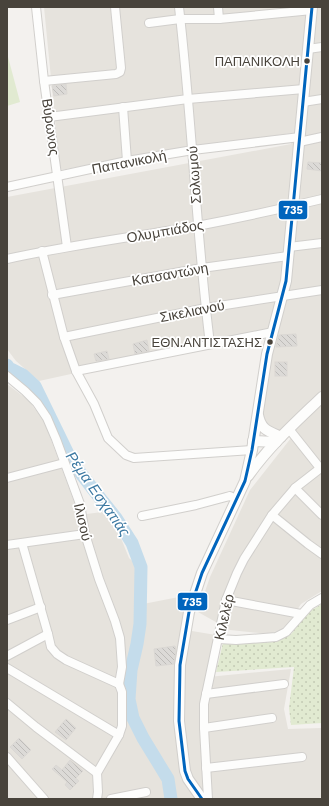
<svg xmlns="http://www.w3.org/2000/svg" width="329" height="806" font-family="'Work Sans',sans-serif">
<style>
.residential{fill:#e6e3dd}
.grass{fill:url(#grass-dots)}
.garden{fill:#e1ead1}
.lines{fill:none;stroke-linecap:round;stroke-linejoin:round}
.river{stroke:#c4dceb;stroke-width:13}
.building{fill:url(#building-back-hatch);stroke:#dbd8d4}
.minor-casing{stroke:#d1cfcc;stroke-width:10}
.tertiary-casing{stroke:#d1cfcc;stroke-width:12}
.minor{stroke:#fdfdfc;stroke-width:8}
.tertiary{stroke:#fdfdfc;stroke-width:10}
.bus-1-casing{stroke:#fff;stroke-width:6}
.bus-1{stroke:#0065bd;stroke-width:3}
.bus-dot{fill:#48433b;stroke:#fff;stroke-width:1.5}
.labels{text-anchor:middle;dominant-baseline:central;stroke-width:3.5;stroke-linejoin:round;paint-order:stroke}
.bus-label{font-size:13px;fill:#48433b;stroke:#fff;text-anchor:end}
.street-label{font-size:14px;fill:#48433b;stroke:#fff}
.water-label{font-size:15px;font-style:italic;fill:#3c79a2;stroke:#fff}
.line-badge{stroke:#fff;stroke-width:1.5}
.badge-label{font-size:11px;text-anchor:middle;font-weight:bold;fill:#fff}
</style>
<defs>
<pattern id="grass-dots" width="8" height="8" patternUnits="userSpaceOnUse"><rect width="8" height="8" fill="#e1ead1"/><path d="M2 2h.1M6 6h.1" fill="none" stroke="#c3cab4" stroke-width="1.8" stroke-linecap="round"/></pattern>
<pattern id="building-back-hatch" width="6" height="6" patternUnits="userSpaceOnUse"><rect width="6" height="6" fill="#dcdad7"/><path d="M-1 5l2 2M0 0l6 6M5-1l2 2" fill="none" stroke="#bebcb9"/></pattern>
</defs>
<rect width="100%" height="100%" fill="#f3f1ee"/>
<g class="residential">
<polygon points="44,7 322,7 322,591 301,604 289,622 282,629 269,634 230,630 198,612 210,577 250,490 291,438 269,429 260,420 267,331 39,381 16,361 7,349 7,197 291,144 292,133 197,146 60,170"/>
<polygon points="7,384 28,400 44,421 79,515 102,512 116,526 129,558 138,566 138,605 189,595 181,626 192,631 216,635 208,677 291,669 284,709 288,729 321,728 322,797 317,799 7,799"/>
</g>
<polygon class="grass" points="322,604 322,723 291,725 289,708 294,667 216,672 223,643 274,642 291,634 310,611"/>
<polygon class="garden" points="7,53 20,102 7,106"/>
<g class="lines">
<polyline class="river" points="7,365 9,368 23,375 35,386 72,462 96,493 116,518 132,543 141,567 140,624 137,644 131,670 129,699 133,718 143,738 168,779 171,799"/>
</g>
<g class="building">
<polygon points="66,84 67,94 54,96 52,86"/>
<polygon points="308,162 322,163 322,171 307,169"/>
<polygon points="296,334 297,346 276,347 279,335"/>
<polygon points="147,340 149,351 135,354 133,344"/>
<polygon points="107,351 109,359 96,361 94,354"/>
<rect x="275" y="362" width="12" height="14"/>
<polygon points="175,646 176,651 174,664 156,666 154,649"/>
<polygon points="66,719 76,728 66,740 55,732"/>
<polygon points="19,738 31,750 22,759 10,747"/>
<polygon points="70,760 83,771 76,778 79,781 70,790 65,785 67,782 52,769 56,765 62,770"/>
</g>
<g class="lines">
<g class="minor-casing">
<g id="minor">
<polyline points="36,7 44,81 67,247"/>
<path d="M179,7C192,119 196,232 210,344"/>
<polyline points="218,7 219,19"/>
<polyline points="149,23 180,19 219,19 312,10"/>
<polyline points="308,49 322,47"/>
<polyline points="44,81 116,74 120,72 121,68 115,7"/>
<polyline points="303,102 322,99"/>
<polyline points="123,107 127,161"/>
<polyline points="49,117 188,99 304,89"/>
<polyline points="299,142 322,137"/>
<polyline points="7,187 127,161 193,150 300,137"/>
<polyline points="289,247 322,243"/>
<polyline points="42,251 64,337 76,371 94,404 108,438 126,455 134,458 252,450"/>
<path d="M7,259C70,245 133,237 197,226C239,218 281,209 322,199"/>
<polyline points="52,295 202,268 288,256"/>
<polyline points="64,337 206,308 322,290"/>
<polyline points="76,371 273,332"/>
<polyline points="7,376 25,391 37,403 47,418 56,439 80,504 85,534 99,579 115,621 120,638 122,667 119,684"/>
<polyline points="289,429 320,468"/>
<polyline points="7,478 64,463"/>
<polyline points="295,488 322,515"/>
<polyline points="272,515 308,544 322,554"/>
<polyline points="142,516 196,505 226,497 230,496 236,499"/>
<polyline points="22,543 48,634 51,647 57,654 66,660 119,684"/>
<polyline points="7,545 85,534"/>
<polyline points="226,600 301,614"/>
<polyline points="7,620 41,607"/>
<polyline points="219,639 236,640 276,637 286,632 310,605 322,598"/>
<polyline points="7,656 48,634"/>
<polyline points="7,668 119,735"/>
<polyline points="206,694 284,684"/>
<polyline points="7,703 36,727 97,773"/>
<polyline points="204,728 272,718"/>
<polyline points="7,757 44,799"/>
<polyline points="206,768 302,757"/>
<polyline points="97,799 98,792 97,773 119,735 122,726 122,692 119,684"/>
<polyline points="111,799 146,792"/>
<polyline points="208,799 204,728 204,704 226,600 237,573 244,559 272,515 295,488 322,467"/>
</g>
</g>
<g class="tertiary-casing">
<g id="tertiary">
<path d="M258,415C261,430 268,431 281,437"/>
<polyline points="253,441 276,442"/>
<path d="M248,476C269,446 296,422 322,397"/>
<polyline points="202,799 188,779 185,771 179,721 180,665 189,612 202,573 245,481 252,450 267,354 286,281 312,7"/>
</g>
</g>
<use href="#minor" class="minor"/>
<use href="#tertiary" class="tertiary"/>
<g class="bus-1-casing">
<polyline id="bus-1" points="202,799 188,779 185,771 179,721 180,665 189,612 202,573 245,481 252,450 267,354 286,281 312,7"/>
</g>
<use href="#bus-1" class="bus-1"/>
</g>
<g class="bus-dot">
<circle cx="307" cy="61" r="3.5"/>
<circle cx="270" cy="342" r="3.5"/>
</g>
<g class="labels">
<g class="bus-label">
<text x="300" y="61">ΠΑΠΑΝΙΚΟΛΗ</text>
<text x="262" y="342">ΕΘΝ.ΑΝΤΙΣΤΑΣΗΣ</text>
</g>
<g class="street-label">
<text transform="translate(51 127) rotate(82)">Βύρωνος</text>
<text transform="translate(129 162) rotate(-11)">Παπανικολή</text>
<text transform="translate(194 175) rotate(-94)">Σολωμού</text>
<text transform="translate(165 231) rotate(-10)">Ολυμπιάδος</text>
<text transform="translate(170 274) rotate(-10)">Κατσαντώνη</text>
<text transform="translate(192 311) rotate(-11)">Σικελιανού</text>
<text transform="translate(83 522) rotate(77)">Ιλισού</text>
<text transform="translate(224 617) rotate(-77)">Κιλελέρ</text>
</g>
<g class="water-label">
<text transform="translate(98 494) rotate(55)">Ρέμα Εσχατιάς</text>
</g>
</g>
<g class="line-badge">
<rect x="278" y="200" width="30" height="20" rx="4" fill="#0065bd"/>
<rect x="177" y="592" width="31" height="19" rx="4" fill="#0065bd"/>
</g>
<g class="badge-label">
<text x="293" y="214">735</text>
<text x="192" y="606">735</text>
</g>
<rect width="329" height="806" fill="none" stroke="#48433b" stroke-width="16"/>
</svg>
